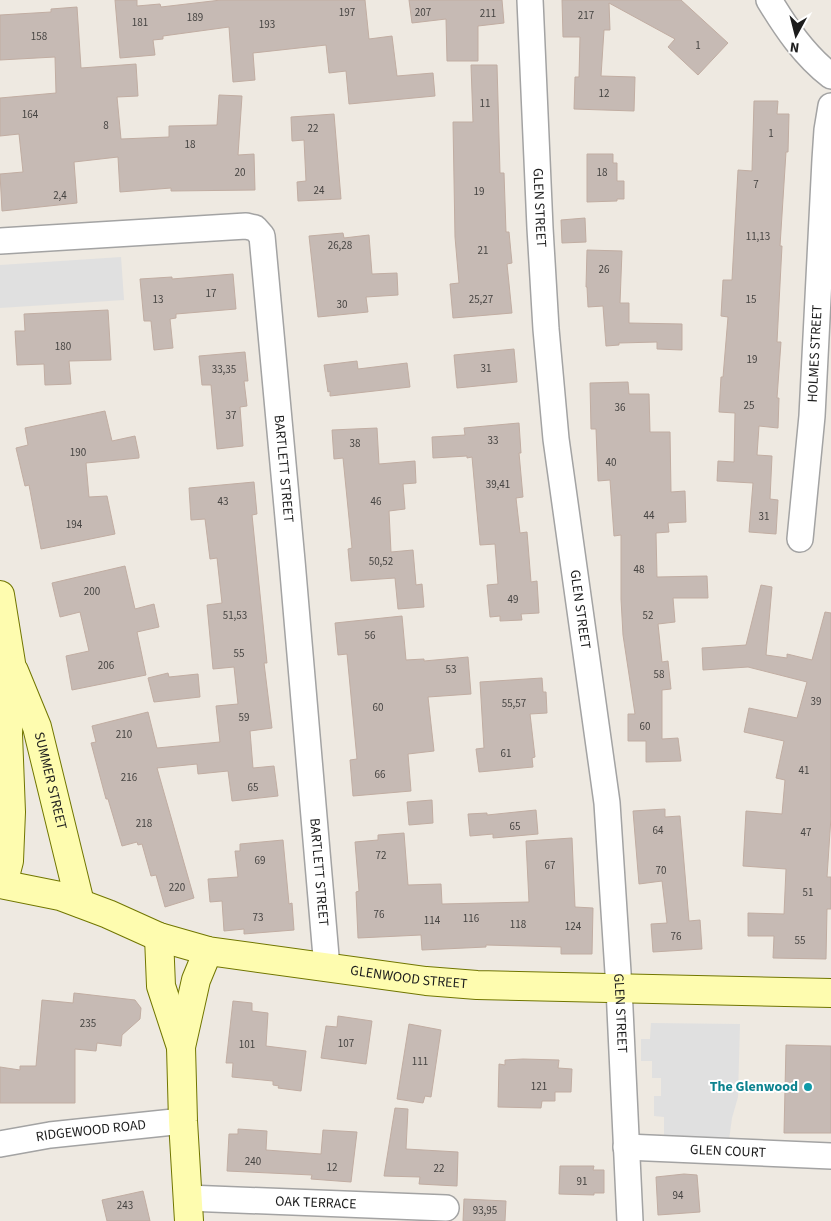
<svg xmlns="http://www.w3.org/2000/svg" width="831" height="1221" font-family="'Source Sans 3',sans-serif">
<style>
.parking{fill:#e0e0e0}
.building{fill:#c6bab4;stroke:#c1ada2}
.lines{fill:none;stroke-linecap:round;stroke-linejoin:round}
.street-casing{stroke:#a3a3a3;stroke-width:28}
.secondary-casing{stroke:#717600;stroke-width:30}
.street{stroke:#fff;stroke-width:25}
.secondary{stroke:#fefcaf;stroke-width:28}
.culture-dot{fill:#0f9aa8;stroke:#fff;stroke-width:2}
.labels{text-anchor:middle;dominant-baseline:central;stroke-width:4;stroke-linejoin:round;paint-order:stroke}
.number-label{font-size:11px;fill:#464442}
.street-label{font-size:14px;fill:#1c1c1c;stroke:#fff}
.culture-label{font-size:14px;font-weight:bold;fill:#0d838f;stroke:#fff;text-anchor:end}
</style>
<rect width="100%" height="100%" fill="#eee9e1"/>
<g class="parking">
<polygon points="121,257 124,300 0,308 0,265"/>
<polygon points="651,1023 740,1024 738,1097 732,1118 729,1140 664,1139 664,1117 654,1116 654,1096 661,1096 661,1078 652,1078 652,1061 641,1061 641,1039 650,1039"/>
</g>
<g class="building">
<polygon points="115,0 137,0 137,6 160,4 161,7 221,0 365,0 369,39 392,36 397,76 433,73 435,96 349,104 346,71 329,73 326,45 253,53 255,80 233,82 229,27 163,36 163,39 153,40 155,55 120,58"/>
<polygon points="409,0 502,0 504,23 478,26 478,61 447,61 446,19 412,23"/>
<polygon points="562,0 681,0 728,43 698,75 668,47 675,39 609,3 610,30 604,30 601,76 635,77 634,111 574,109 575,77 579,77 580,37 563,37"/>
<polygon points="77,7 81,68 136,64 138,96 117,97 121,139 169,137 169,126 217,125 219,95 242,96 238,155 254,154 255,190 171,191 171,188 120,192 118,157 74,162 77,203 2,211 0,174 23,172 19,134 0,136 0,98 56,93 55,57 0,60 0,15 51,12 51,9"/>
<polygon points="471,65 497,65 500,173 504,173 506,232 509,232 512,263 507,264 512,313 453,318 450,284 459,283 455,237 453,122 473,122"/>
<polygon points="754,101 778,101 777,114 789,114 788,152 786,152 780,246 782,246 777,342 781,342 777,398 779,398 778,428 759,426 757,455 772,456 770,499 778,500 776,534 749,532 753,483 717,481 718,461 734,462 735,413 719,412 721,377 723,377 728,317 721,316 723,280 732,280 738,170 752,171"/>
<polygon points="334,114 341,199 298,201 297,182 306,181 304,140 292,141 291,117"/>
<polygon points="587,154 613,154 613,163 617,163 617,181 624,181 624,199 617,199 617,201 587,202"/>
<polygon points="585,218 586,242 562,243 561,220"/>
<polygon points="343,233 344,238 369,235 372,274 397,273 398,295 366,297 368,312 318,317 309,236"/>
<polygon points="587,250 622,251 620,303 629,303 629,323 682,324 682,350 657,349 657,342 619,343 619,345 606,346 603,306 588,307 587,287 586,287"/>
<polygon points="233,274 236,309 176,314 176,318 170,319 173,348 154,350 151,321 144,321 140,279 172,277 172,279"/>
<polygon points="108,310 111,360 69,361 71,384 45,385 44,364 17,365 15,331 25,331 24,314"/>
<polygon points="514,349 517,382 457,388 454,355"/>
<polygon points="245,352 248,381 244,381 247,406 240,407 243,446 217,449 211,385 202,385 199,356"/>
<polygon points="357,361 358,369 407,363 410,387 330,396 330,391 328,392 324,365"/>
<polygon points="628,382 629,394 649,394 650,432 670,432 671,492 685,491 686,522 668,523 669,532 656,533 657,577 707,576 708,598 673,598 675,622 658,624 662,662 668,661 671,689 662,690 662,739 678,738 681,761 646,762 646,741 628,741 628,714 635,714 623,635 621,599 621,535 614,536 610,480 598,481 596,429 591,429 590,383"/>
<polygon points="105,411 112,441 135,436 139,455 139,458 86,463 89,497 107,496 115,534 41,549 29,485 25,486 16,448 28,445 25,428"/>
<polygon points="519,423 521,453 519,453 523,497 516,498 520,533 527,532 531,582 537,581 539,613 521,614 522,620 500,621 500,616 490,617 487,585 498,584 495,544 480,545 472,457 467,458 467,456 433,458 432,437 465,435 464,428"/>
<polygon points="377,428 379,464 415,461 416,483 403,484 405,509 389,511 391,552 413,550 416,585 422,584 424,607 398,609 395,578 351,581 348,549 352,548 343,458 334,459 332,430"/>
<polygon points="254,482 257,514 252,515 267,663 264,663 272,728 250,731 253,768 274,766 278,796 232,801 228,771 198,774 197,764 157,768 194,898 165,907 156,875 151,876 142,844 138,845 137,842 122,846 108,799 106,799 91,743 96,742 92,726 148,712 157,748 220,742 216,706 238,704 234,667 213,669 207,605 222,603 217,558 210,559 205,519 191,520 189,488"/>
<polygon points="125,566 135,609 154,604 159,627 137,632 146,675 72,690 66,656 89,651 80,612 60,617 52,583"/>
<polygon points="761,585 772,587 766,655 787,658 787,654 812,660 825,612 831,613 831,817 827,877 831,877 831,909 827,909 826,959 773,958 774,936 748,936 748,913 784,914 786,869 743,866 746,811 782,814 785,780 776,778 784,741 744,732 749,708 797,718 807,682 748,667 703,670 702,648 746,645"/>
<polygon points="402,616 406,660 424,659 424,661 468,657 471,694 428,697 434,751 408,754 411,791 353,796 350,760 357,759 347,654 338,655 335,623"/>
<polygon points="168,673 169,677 198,674 200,697 154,702 148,678"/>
<polygon points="542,678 543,692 546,692 547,713 530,714 535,757 532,758 533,767 479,772 476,749 484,748 480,682"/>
<polygon points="432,800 433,823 409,825 407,802"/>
<polygon points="665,809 665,817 680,816 689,921 700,920 702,949 653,952 651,924 667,923 662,881 639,884 633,811"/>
<polygon points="536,810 538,834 493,838 493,834 470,836 468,814 487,813 487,815"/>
<polygon points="404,833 408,885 441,884 442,904 529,902 526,841 572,838 575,907 593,908 592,954 561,954 561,947 486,945 486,947 422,950 421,935 358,938 356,892 359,891 355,842 378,840 378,835"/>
<polygon points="283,840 289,904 292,903 294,930 244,934 244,929 224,931 222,901 210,902 208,879 238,877 235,851 240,851 240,844"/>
<polygon points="74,993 135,1000 141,1008 140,1019 122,1035 121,1046 97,1043 96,1051 75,1049 75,1103 0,1103 0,1067 20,1070 20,1066 36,1066 42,1000 73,1003"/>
<polygon points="233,1001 252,1003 252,1011 268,1013 266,1046 306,1051 301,1091 278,1088 279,1086 273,1085 273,1081 232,1077 233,1063 226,1063"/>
<polygon points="338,1016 372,1021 366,1064 321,1058 326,1026 337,1027"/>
<polygon points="409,1024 441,1030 431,1097 425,1096 423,1103 397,1099"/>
<polygon points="786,1045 831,1046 831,1133 784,1133"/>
<polygon points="523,1059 559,1060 558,1068 572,1069 571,1092 555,1092 555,1101 542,1101 541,1108 498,1107 499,1064 505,1065 505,1060"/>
<polygon points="395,1108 408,1109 406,1149 458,1152 457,1186 419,1184 420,1177 384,1176"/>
<polygon points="238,1129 267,1131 266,1150 321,1154 323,1130 357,1132 351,1182 311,1179 312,1175 227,1171 229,1134 238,1134"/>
<polygon points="560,1166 594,1166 593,1170 604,1170 604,1193 594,1193 594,1195 559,1194"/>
<polygon points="684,1174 697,1175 700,1212 658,1215 656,1177"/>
<polygon points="143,1191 150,1221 107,1221 102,1200"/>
<polygon points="464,1199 506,1201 505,1221 463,1221"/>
</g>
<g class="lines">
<g class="street-casing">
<g id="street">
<path id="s1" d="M530,0L540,228L546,329L556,439L607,803L619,988L630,1221"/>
<path d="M769,0C786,28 804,55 831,76"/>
<path id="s2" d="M0,241L246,226L255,228L262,236L292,561L327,968"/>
<path id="s3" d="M800,539L812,416L825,160L827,130L831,106"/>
<path id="s4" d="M0,1144L50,1135L183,1121"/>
<path id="s5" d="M626,1147L831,1156"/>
<path id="s6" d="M187,1198L446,1208"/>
</g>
</g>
<g class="secondary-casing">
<g id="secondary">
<polyline points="0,595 11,663 8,734 11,812 9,861 3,884"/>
<path id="s7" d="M14,671L37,727L80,903"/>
<path id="s8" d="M0,884L60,896L108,914L159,937L208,951L426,981L477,985L831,993"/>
<polyline points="159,937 161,986 181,1047"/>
<polyline points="189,1221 183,1121 181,1047 196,980 208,951"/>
</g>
</g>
<use href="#street" class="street"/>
<use href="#secondary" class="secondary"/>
</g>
<circle class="culture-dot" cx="808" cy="1087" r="5"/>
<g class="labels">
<g class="number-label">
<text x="347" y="12">197</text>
<text x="423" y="12">207</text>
<text x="488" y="13">211</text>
<text x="586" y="15">217</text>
<text x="195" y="17">189</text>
<text x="140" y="22">181</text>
<text x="267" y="24">193</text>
<text x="39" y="36">158</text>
<text x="698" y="45">1</text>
<text x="604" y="93">12</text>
<text x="485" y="103">11</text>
<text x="30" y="114">164</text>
<text x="106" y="125">8</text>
<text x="313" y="128">22</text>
<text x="771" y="133">1</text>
<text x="190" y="144">18</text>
<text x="240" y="172">20</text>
<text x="602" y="172">18</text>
<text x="756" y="184">7</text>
<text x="319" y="190">24</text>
<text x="479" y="191">19</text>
<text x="60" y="195">2,4</text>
<text x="758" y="236">11,13</text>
<text x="340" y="245">26,28</text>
<text x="483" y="250">21</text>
<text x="604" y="269">26</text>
<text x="211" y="293">17</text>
<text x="158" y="299">13</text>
<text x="481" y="299">25,27</text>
<text x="751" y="299">15</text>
<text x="342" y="304">30</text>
<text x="63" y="346">180</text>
<text x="752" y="359">19</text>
<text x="486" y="368">31</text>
<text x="224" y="369">33,35</text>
<text x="749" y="405">25</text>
<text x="620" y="407">36</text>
<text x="231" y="415">37</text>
<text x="493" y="440">33</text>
<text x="355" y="443">38</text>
<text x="78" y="452">190</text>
<text x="611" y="462">40</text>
<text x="498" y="484">39,41</text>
<text x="223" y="501">43</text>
<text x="376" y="501">46</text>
<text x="649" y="515">44</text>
<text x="764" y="516">31</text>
<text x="74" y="524">194</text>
<text x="381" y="561">50,52</text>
<text x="639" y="569">48</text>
<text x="92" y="591">200</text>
<text x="513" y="599">49</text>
<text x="235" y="615">51,53</text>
<text x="648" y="615">52</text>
<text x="370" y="635">56</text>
<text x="239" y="653">55</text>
<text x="106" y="665">206</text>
<text x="451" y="669">53</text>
<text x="659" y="674">58</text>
<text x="816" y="701">39</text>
<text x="514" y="703">55,57</text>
<text x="378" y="707">60</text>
<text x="244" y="717">59</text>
<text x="645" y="726">60</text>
<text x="124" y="734">210</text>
<text x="506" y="753">61</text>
<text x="804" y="770">41</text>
<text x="380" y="774">66</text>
<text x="129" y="777">216</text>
<text x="253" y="787">65</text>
<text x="144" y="823">218</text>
<text x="515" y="826">65</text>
<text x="658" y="830">64</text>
<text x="806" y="832">47</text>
<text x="381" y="855">72</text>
<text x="260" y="860">69</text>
<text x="550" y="865">67</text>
<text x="661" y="870">70</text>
<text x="177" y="887">220</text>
<text x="808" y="892">51</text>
<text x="379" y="914">76</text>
<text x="258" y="917">73</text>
<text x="471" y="918">116</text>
<text x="432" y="920">114</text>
<text x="518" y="924">118</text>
<text x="573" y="926">124</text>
<text x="676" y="936">76</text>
<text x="800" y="940">55</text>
<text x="88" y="1023">235</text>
<text x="346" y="1043">107</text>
<text x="247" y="1044">101</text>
<text x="420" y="1061">111</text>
<text x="539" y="1086">121</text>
<text x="253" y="1161">240</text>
<text x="332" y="1167">12</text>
<text x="439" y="1168">22</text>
<text x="582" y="1181">91</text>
<text x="678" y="1195">94</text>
<text x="125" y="1205">243</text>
<text x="485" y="1210">93,95</text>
</g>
<g class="street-label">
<text stroke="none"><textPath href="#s1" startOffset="208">GLEN STREET</textPath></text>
<text stroke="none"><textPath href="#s3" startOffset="186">HOLMES STREET</textPath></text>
<text stroke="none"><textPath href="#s2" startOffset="500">BARTLETT STREET</textPath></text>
<text stroke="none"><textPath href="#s1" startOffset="612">GLEN STREET</textPath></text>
<text stroke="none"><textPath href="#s7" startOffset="116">SUMMER STREET</textPath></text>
<text stroke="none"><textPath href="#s2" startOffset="905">BARTLETT STREET</textPath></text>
<text stroke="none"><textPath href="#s8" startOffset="422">GLENWOOD STREET</textPath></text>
<text stroke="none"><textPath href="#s1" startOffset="1018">GLEN STREET</textPath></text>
<text stroke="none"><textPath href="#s4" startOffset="92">RIDGEWOOD ROAD</textPath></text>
<text stroke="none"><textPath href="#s5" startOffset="102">GLEN COURT</textPath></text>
<text stroke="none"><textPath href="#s6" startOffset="129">OAK TERRACE</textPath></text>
</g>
<g class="culture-label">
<text x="798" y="1087">The Glenwood</text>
</g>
</g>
<g transform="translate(796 35) rotate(187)" stroke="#ffffff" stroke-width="4" paint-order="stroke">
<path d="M0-4L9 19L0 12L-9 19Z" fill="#1c1c1c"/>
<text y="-8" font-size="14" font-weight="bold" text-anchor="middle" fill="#1c1c1c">N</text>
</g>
</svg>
